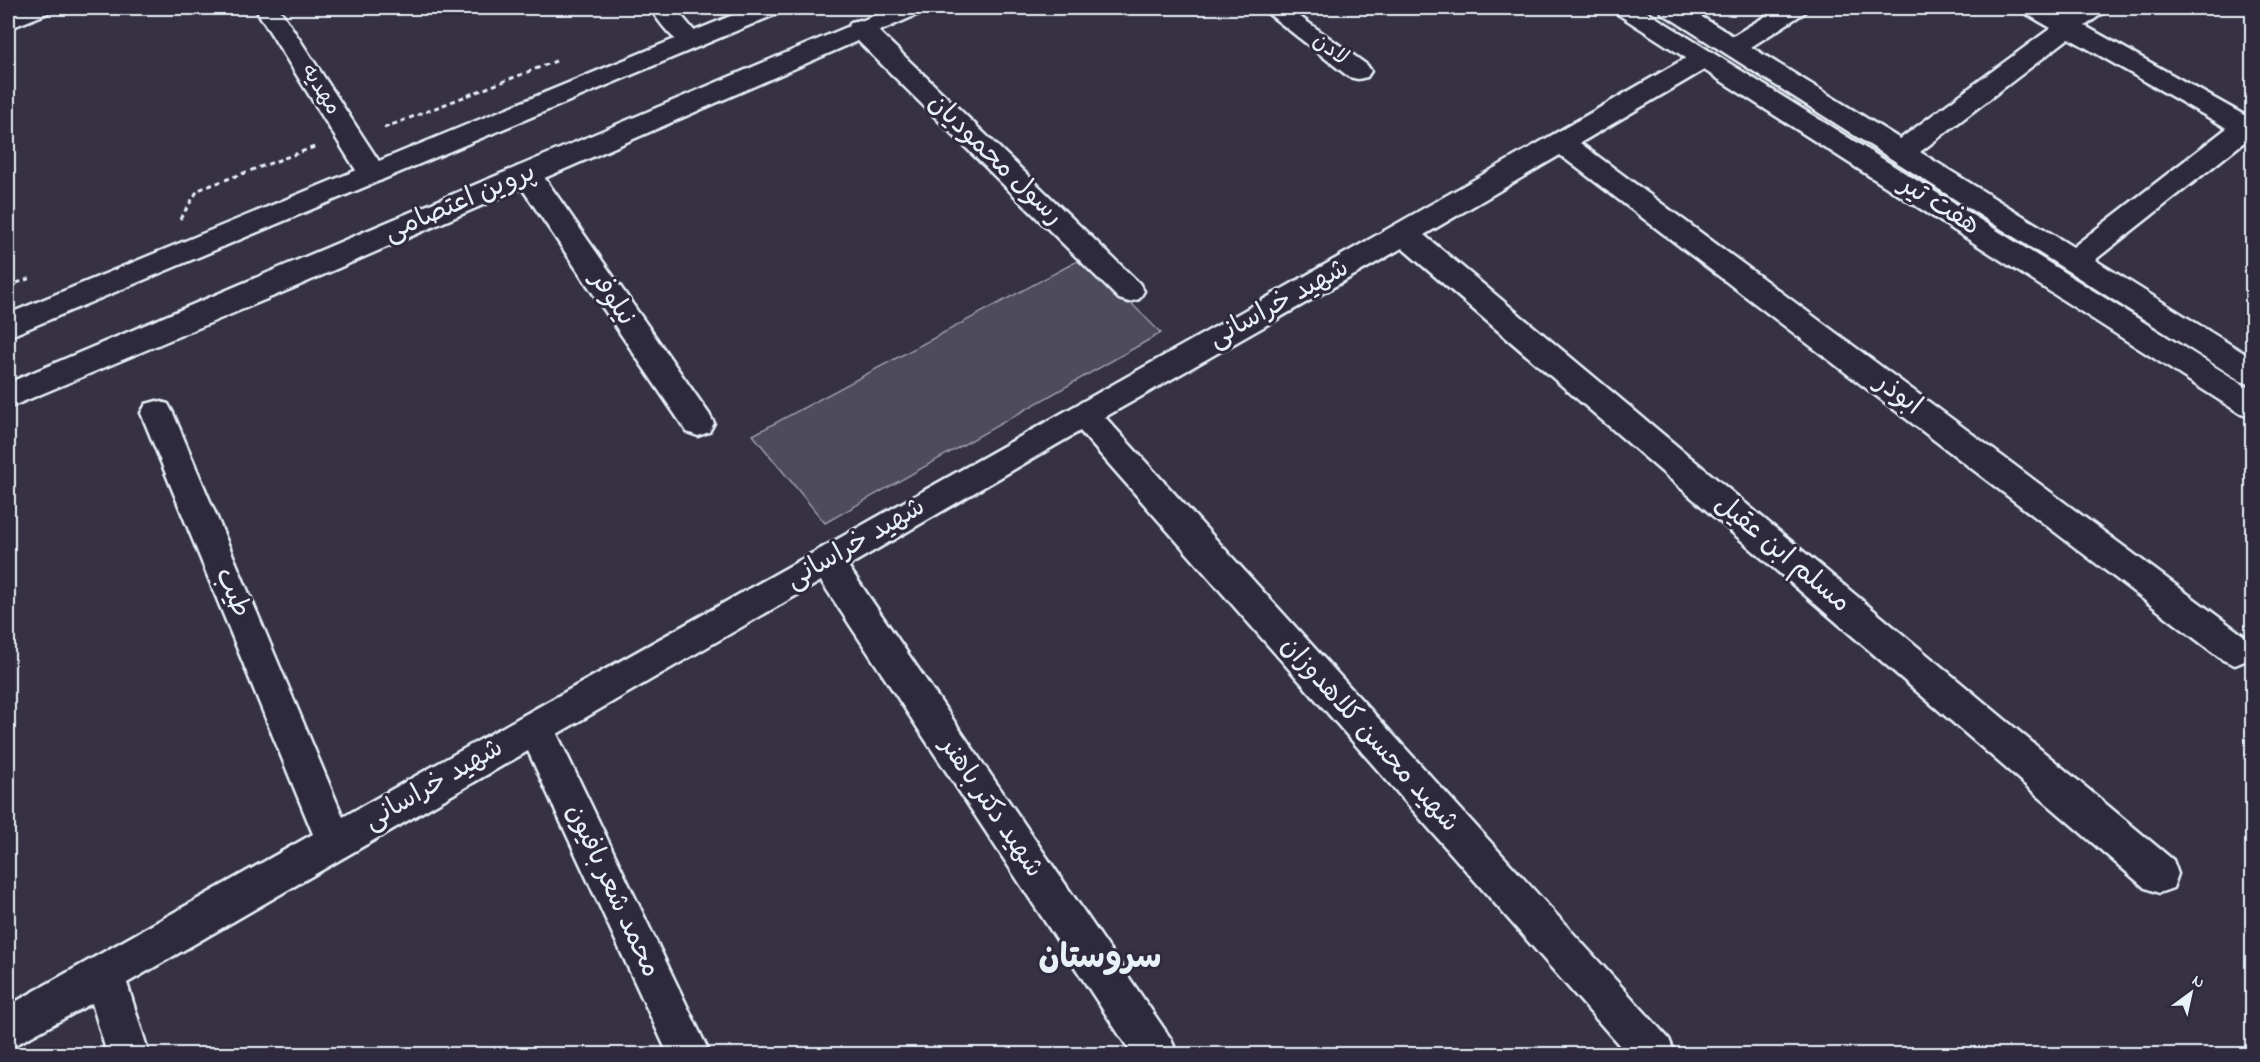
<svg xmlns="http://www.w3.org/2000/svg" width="2260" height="1062" font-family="'Indie Flower','Playpen Sans Arabic',sans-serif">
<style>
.green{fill:#4d4b5c;stroke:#9a9eaa;stroke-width:1.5}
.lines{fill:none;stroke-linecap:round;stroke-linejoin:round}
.minor-casing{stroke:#e8f1f8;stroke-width:5}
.major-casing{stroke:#e8f1f8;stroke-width:5}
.path{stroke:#e8f1f8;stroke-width:3;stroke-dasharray:5 4;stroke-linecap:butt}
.minor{fill:#2f2a3d;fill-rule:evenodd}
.major{fill:#2f2a3d;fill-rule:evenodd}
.labels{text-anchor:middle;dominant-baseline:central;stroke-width:6;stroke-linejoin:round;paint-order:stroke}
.far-street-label{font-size:22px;fill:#e8f1f8;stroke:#2f2a3d}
.street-label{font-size:27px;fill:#e8f1f8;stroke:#2f2a3d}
.near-neighbourhood-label{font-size:33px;font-weight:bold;fill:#e8f1f8;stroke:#2f2a3d}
</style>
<rect width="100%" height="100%" fill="#363244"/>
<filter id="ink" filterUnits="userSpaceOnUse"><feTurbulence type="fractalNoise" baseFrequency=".0167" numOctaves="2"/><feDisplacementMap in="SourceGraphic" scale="12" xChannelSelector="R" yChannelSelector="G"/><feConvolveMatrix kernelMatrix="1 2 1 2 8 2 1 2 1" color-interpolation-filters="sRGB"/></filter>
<g filter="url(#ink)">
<polygon class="green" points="1085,257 1161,333 825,523 753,435"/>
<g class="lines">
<g class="minor-casing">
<g id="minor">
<polygon points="19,8 51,8 48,13 8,29 8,12"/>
<polygon points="255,8 279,8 382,166 386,173 382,180 372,182 362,180"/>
<path d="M650,8H675L702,40L699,46C678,51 661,24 650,8Z"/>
<polygon points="1261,8 1288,8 1367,65 1371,71 1367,77 1358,79 1349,77"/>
<path d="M1613,8H1641L2252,390V417L2241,414L1704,70L1580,143L2247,638L2252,649L2247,660L2235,665L2223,660L1560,155L1424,235L2173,860L2178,874L2173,888L2159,893L2145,888L1402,248L1105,417L1669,1039L1675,1054H1627L1080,431L848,566L1171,1039L1177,1054H1132L821,581L557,734L710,1054H668L528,751L127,983L149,1054H107L92,1003L8,1049V1006L313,834L141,413L146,404L157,401L168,404L173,413L343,817C791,564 1242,315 1686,58L1616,13Z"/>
<path d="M1659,8H1687L1733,36L1779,8H1807L1804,13L1751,47L1900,139L2051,28L2025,13L2022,8H2051L2067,16L2079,8H2106L2103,13L2085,26L2244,115L2252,113V140L2248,139L2095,260L2252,358V385L2241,381L1662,13ZM2069,38L2227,128L2073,247L1920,152Z"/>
<polygon points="860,20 869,22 1139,283 1144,291 1139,299 1129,302 1119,299 851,34 848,28 851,22"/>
<polygon points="527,165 537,167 709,414 714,423 709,432 698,436 687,432 517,181 513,174 517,167"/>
</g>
</g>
<g class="major-casing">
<g id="major">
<polygon points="750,8 782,8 779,13 8,337 8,314"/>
<polygon points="892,8 924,8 921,13 293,288 8,408 8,383"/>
</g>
</g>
<g class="path">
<polyline points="384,128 556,61"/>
<polyline points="180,219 198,190 317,146"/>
<polyline points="8,286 31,278"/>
</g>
<use href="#minor" class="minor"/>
<use href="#major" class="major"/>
</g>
</g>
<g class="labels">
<g class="far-street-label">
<text transform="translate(1330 50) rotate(37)">لادن</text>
<text transform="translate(320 90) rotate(58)">مهدیه</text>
</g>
<g class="street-label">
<text transform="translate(995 160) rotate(44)">رسول محمودیان</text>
<text transform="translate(460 203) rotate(-23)">پروین اعتصامی</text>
<text transform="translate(1939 206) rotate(32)">هفت تیر</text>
<text transform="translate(612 299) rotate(56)">نیلوفر</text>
<text transform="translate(1279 304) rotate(-29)">شهید خراسانی</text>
<text transform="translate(1898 395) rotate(37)">ابوذر</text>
<text transform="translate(856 544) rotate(-30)">شهید خراسانی</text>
<text transform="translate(1782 554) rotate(40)">مسلم ابن عقیل</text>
<text transform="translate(232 593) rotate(67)">طیب</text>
<text transform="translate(1369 735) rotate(48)">شهید محسن کلاهدوزان</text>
<text transform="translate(434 785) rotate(-30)">شهید خراسانی</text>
<text transform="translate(991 808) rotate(56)">شهید دکتر باهنر</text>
<text transform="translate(612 891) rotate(65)">محمد شعر بافیون</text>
</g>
<g class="near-neighbourhood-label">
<text x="1100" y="959">سروستان</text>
</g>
</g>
<rect width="2260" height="1062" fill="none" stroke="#2f2a3d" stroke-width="30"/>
<rect x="15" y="15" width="2230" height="1032" fill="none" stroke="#e8f1f8" stroke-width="2" filter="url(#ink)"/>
<g transform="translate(2191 993) rotate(33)" stroke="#2f2a3d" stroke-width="4.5" paint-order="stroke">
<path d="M0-4.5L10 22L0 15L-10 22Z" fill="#e8f1f8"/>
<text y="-9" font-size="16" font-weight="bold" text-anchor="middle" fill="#e8f1f8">N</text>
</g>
</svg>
